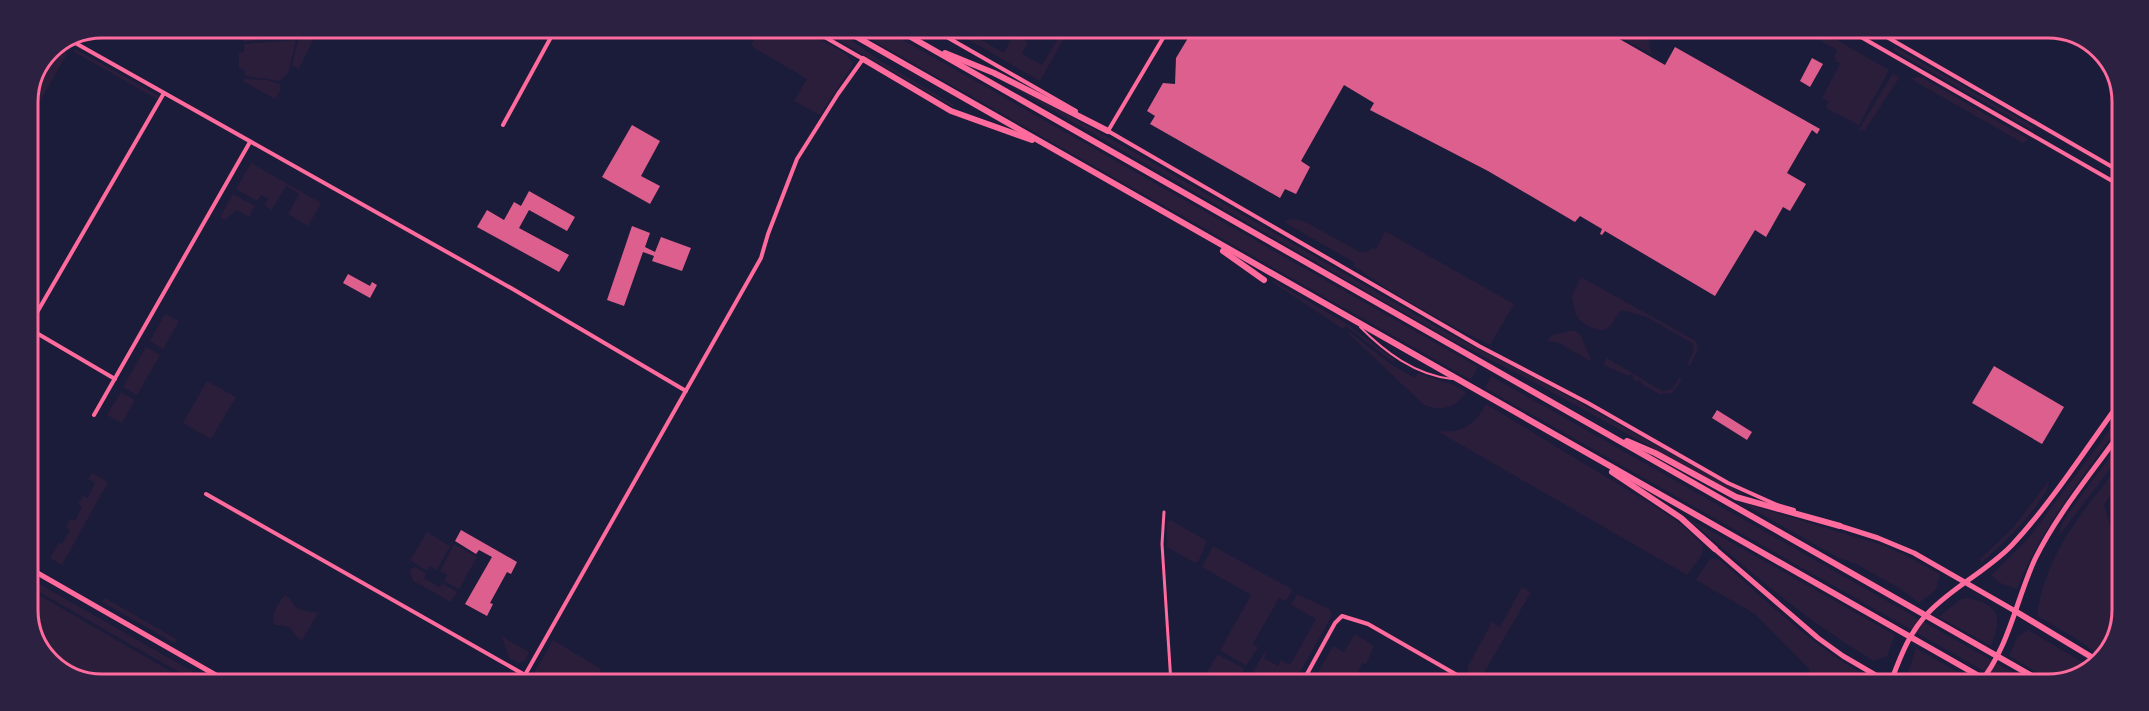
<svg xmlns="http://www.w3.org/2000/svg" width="2149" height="711" font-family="Mulish,sans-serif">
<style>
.green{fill:#2a1e3b}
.building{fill:#dd5f8e}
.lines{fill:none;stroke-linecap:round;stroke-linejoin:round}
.service{stroke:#ff6b9d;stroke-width:2}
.pedestrian{stroke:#ff6b9d;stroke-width:3}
.minor{stroke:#ff6b9d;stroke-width:4}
.tertiary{stroke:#ff6b9d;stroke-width:5}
.primary{stroke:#ff6b9d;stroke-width:6}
.rim{fill:none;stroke:#ff6b9d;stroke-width:3}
</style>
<rect width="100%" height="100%" fill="#1b1b3a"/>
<g class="green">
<polygon points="248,27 275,27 293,37 299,27 303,31 299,38 296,37 295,38 263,39 264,37 259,34 256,38 258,40 244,42 241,39"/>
<polygon points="743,28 800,28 846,54 852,62 852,66 820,115 794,101 807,79 751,46 756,36"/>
<polygon points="818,28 830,28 851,40 876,58 954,105 953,107"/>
<polygon points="851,28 882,28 1478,367 1471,380"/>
<polygon points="948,28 961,28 1004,53 1014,34 1028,42 1022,54 1042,65 1064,28 1070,28 1040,81"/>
<polygon points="1613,29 1642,29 1650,36 1649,43 1652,55 1611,32"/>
<polygon points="1800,29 1818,29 1889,70 1859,125 1826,108 1829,102 1822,98 1840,64 1835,61 1836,59 1834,57 1837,50"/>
<polygon points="305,32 309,33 308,37 313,40 299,69 292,65 297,44"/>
<polygon points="294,40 296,42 288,73 280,81 245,76 245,70 239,68 239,53 244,52 244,44"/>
<polygon points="1895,47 2034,127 2033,130 1893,50"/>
<polygon points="62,49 67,54 31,117 27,114 27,107 60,50"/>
<polygon points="76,49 159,96 157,99 74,52"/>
<polygon points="1893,73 1899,78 1865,130 1858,131"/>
<polygon points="993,76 1065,113 1144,158 1446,332 1541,381 1747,496 1727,489 1537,384 1444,336"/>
<polygon points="1918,77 1923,78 2028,139 2023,143 1911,79"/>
<polygon points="244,79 267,80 280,84 280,91 275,99 244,82"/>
<polygon points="251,163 321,203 308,226 288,214 299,194 286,186 272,210 264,205 268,199 261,195 257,201 236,189"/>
<polygon points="233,194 255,206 249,217 236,210 225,220 220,217"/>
<path d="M1292,219L1304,221L1360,252L1369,251L1373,248L1376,249L1385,231L1514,304L1490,345C1443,322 1397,297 1354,266L1355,263L1286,223V220Z"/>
<path d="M1581,277L1696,341L1698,350L1690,365H1687L1694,350L1692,343L1647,317L1622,310C1615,315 1614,325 1606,329C1599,333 1584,325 1579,319C1575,315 1573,302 1572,296Z"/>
<polygon points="1273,281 1344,322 1395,360 1393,362 1346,326 1343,329 1272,282"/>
<polygon points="165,314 179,321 163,349 150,341"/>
<polygon points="1569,331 1576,331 1581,336 1592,362 1559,343 1547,341 1552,335"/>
<path d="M1349,332L1392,365L1415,378L1418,373L1454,385L1466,392C1456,408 1440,413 1423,404L1348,333Z"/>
<polygon points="146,347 160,355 137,395 123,387"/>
<polygon points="1607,358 1662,391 1672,389 1679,378 1682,379 1672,393 1659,394 1642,384 1642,382 1639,380 1637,382 1632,378 1633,376 1630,374 1628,376 1603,365"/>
<polygon points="1491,376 2033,684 2007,684 1485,388"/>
<polygon points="207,381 236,397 211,439 183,423"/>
<polygon points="121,392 135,400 122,423 107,415"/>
<path d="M1486,404L1651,504L1682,525L1701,543L1703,548L1702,555L1687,575L1437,431C1463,433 1474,426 1486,404Z"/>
<path d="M2120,416V425C2082,478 2041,528 2017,589L2000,583L1991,575L2027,540Z"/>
<polygon points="2120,450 2120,456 2058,537 2062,524 2068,514 2112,454"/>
<path d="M2120,464V481L2104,504L2120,561L2119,629L2101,657L2077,639L2037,616C2046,551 2082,514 2120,464Z"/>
<polygon points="92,473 108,482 62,565 50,558 59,542 62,544 70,530 66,528 70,519 75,521 82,507 78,504 83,496 88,498 95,483 88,479"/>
<path d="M2049,481C2049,500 1997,550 1981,563L1980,559L2012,529Z"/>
<polygon points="1740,502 1882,545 1903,554 1940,574 1936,590 1919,603 1899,588 1856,564 1837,557"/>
<path d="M1686,517L1895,635L1887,656L1874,661C1806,621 1746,568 1686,517Z"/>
<polygon points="1170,520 1207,541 1198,562 1195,563 1167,547 1167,523"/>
<polygon points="427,532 450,546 437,570 430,566 427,571 410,560"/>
<polygon points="454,544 477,557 459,589 444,581 447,575 440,571"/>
<polygon points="1213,546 1290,588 1292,591 1286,601 1279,598 1253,644 1258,647 1246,666 1220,650 1251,595 1202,567"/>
<path d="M1710,559H1718L1721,561C1767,602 1812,645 1866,676L1868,684H1814L1809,669L1755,614L1696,580Z"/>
<polygon points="415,567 426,573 424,578 440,587 442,583 457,592 451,602 413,581 410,572 412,568"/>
<polygon points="27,577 211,682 196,682 27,585"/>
<polygon points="1522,587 1531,592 1484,673 1479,678 1472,677 1468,673 1468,666 1492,622 1500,627"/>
<polygon points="27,588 189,682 82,681 43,655 27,615"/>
<polygon points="1297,594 1329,609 1332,614 1330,619 1294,683 1265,683 1253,676 1248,681 1265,651 1266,653 1264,658 1278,666 1281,660 1290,665 1316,619 1291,605"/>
<path d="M285,595C291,598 291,602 296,607C303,612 311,611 318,613L302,640C290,635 298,625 275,625C270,614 278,604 285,595Z"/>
<polygon points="105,598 178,640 174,643 102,602"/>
<path d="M1968,598C2001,605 2002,618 1991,646L1939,617L1961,599Z"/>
<polygon points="2028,630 2093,668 2054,682 2009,656 2017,637"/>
<polygon points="1355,634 1374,646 1366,664 1362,663 1354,683 1337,683 1325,676 1321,683 1312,683 1333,646 1344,652"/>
<polygon points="501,636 529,652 525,661 519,663 510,659"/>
<polygon points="553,640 601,669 594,682 529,682"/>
<polygon points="1916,648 1970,679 1965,684 1916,684 1908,672"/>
<polygon points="1217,655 1219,655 1244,668 1241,677 1235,674 1230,683 1201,683"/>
</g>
<g class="building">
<polygon points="1194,28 1602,29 1665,65 1675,47 1820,129 1817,134 1812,130 1787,173 1806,184 1790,211 1783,207 1766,237 1755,230 1715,296 1605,231 1602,235 1600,234 1602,229 1580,216 1575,222 1488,171 1370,110 1374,103 1344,85 1301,161 1310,167 1296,194 1285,189 1280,198 1150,124 1155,116 1147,111 1163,83 1175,84 1176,58"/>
<polygon points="1812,58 1823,64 1810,87 1800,81"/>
<polygon points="632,125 660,141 641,176 660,186 650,204 602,177"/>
<polygon points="529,191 575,217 567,231 529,210 519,228 569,255 559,272 477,227 487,210 504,220 514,202 521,206"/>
<polygon points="632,226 650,233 645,247 655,252 661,237 691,248 682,271 652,261 654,256 643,252 624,306 607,300"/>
<polygon points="348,274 370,286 372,282 377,285 370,298 343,283"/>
<polygon points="1994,366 2064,407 2042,444 1972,403"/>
<polygon points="1717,410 1752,432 1747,440 1712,418"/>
<polygon points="461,530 517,562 511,574 507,572 490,603 493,604 487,616 465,604 492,557 479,550 476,554 455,541"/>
</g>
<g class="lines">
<path class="service" d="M1360,327C1385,352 1415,375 1452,379"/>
<polyline class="pedestrian" points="1164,512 1162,544 1171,683"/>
<g class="minor">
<polyline points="931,28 1076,111"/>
<polyline points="1847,29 2121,186"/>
<polyline points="1873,29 2121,172"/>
<polyline points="70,40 511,288 686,391"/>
<polyline points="39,72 54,47"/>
<polyline points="503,125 556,28"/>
<polyline points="1108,131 1479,346 1588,403 1728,483 1777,505 1794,510"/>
<polyline points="1108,131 1169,28"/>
<polyline points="28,328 164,93"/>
<polyline points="28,328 115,379"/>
<polyline points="94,415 250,142"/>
<polyline points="206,494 525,675"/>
<polyline points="521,682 761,258 768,234 797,159 838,94 863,59 809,28"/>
<polyline points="1302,683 1335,623 1342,616 1368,624 1471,683"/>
</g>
<g class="tertiary">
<polyline points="1840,526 1878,538 1914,553 2015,611"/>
<polyline points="1715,549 1818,638 1843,656 1891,684"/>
<polyline points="27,567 228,682"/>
<path d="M1890,684C1900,658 1909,632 1929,612C1954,586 1987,571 2012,545C2052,502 2085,450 2120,402"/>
<path d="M1979,684C2009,648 2016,600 2035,559C2057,514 2091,474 2120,433"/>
</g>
<g class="primary">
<polyline points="841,28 1993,684"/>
<polyline points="895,28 2046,684"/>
<polyline points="945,53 994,73 1108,131"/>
<polyline points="863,59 951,111 1032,140"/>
<polyline points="1223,251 1264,280"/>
<polyline points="1627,441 1655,453 1736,497 1840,526"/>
<polyline points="1612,472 1681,518 1715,549"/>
<polyline points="2015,611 2098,661"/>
</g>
</g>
<path d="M0 0H2149V711H0ZM102 38H2048A64 64 0 0 1 2112 102V610A64 64 0 0 1 2048 674H102A64 64 0 0 1 38 610V102A64 64 0 0 1 102 38Z" fill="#2d2142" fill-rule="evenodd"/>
<path class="rim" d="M102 38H2048A64 64 0 0 1 2112 102V610A64 64 0 0 1 2048 674H102A64 64 0 0 1 38 610V102A64 64 0 0 1 102 38Z"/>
</svg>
